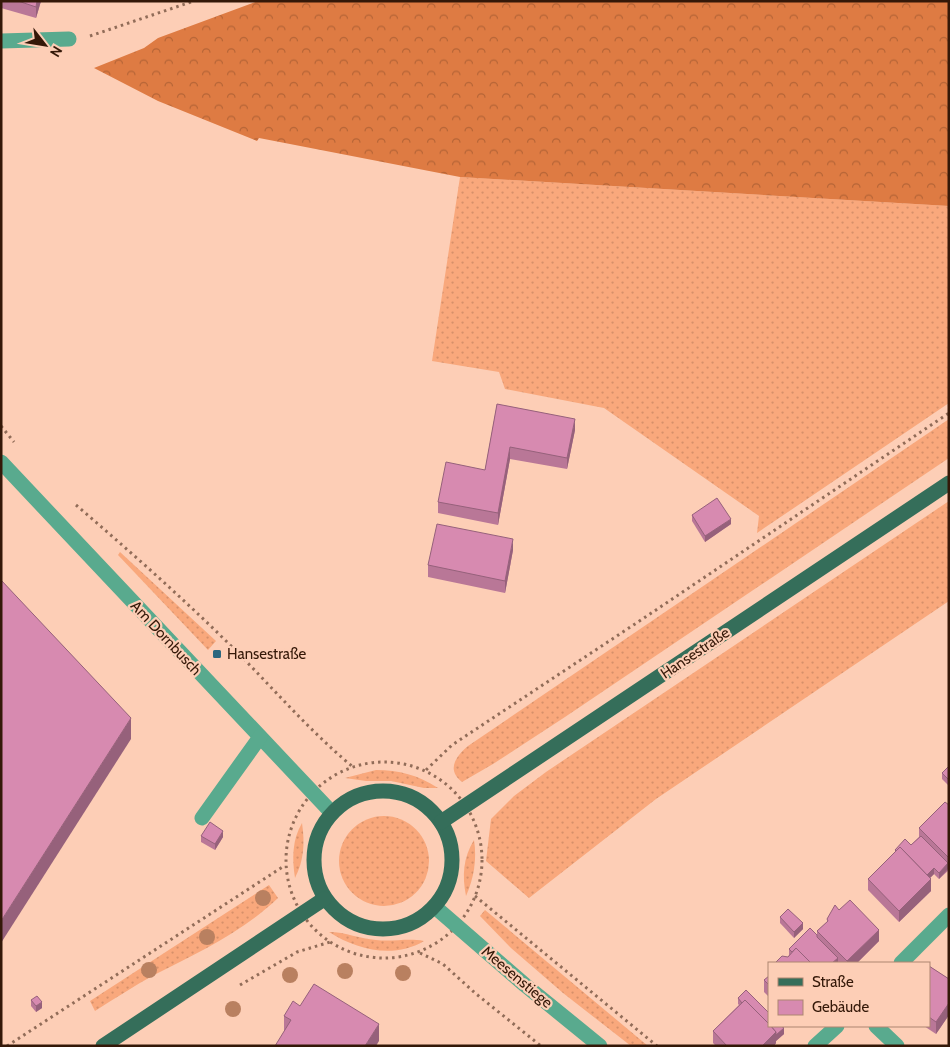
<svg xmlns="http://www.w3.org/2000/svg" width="950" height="1047" font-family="Cabin,sans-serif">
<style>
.grass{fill:url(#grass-dots)}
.forest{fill:url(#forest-crowns)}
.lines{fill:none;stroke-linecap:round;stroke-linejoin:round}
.path{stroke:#916c58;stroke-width:3;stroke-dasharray:2.5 4;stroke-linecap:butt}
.minor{stroke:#59aa8e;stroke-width:15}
.major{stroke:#356e5a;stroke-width:15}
.tree{fill:#b98060}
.wall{fill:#b97797}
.shaded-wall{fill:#96617b}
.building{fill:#d78ab0;stroke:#96617b}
.poi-dot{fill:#2c677f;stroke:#fdceb6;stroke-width:2}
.labels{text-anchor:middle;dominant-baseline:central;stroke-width:4.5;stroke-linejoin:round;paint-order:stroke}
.street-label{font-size:15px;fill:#341808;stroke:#fdceb6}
.poi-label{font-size:15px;fill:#341808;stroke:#fdceb6;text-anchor:start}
</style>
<defs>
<pattern id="grass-dots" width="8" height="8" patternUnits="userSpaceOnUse" patternTransform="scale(1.25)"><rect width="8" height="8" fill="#f9a87c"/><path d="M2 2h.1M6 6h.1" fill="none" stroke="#d6906a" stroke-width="1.8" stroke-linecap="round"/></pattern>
<pattern id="forest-crowns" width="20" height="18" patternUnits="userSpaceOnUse" patternTransform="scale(1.25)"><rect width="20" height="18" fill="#de7b43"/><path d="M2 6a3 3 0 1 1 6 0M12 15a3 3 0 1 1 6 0" fill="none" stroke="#b56436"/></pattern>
</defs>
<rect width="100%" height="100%" fill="#fdceb6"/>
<g class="grass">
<polygon points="460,177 949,206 949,403 757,533 759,516 604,408 505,389 499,372 432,361"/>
<path d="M949,419V458L565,717L493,764L462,782C446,770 456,756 468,746Z"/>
<polygon points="949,501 949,601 656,799 529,898 486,861 491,819 514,796 546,772"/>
<polygon points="120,552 216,641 208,650 118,555"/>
<path d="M376,770C399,770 418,775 438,788H424L391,781H366L345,778Z"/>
<circle cx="384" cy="861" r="45"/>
<path d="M302,823C305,843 304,860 295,878C292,859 292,840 302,823Z"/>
<path d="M474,840C477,859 474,878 466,896C462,876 463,858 474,840Z"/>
<path d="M269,885L278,898C241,933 199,952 154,975C134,986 114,999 95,1011L90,1001Z"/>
<polygon points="485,910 648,1046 631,1046 563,993 511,948 480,916"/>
<path d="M329,932C346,932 360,939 376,940C392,942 408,938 424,941C394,959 357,950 329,932Z"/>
</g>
<polygon class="forest" points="258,1 949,1 949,206 460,177 259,138 257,141 158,101 94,68 144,48 158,38"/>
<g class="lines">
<g class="path">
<polyline points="90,36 194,1"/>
<polyline points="1,426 14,442"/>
<path d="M76,505C126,548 176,592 223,638C267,681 306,728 353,767"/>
<circle cx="384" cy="860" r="98"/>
<polyline points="426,770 452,745 647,616 949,413"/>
<polyline points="475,896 657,1046"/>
<polyline points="420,953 443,964 475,993 541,1046"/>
<polyline points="240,985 297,952 330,942"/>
<polyline points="7,1046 284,866"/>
</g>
<g class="minor">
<polyline points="1,41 69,39"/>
<polyline points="1,462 332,813"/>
<polyline points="202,818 260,737"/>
<polyline points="435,907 525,985 600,1046"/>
<polyline points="901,963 949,915"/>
<polyline points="876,1026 897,1046"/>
<polyline points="815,1046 837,1026"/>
</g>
<g class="major">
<circle cx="383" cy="860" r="69"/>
<polyline points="441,822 949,483"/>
<polyline points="103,1046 324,899"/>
</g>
</g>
<g class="tree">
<circle cx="263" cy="898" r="8"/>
<circle cx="207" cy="937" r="8"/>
<circle cx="149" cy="970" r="8"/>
<circle cx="345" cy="971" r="8"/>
<circle cx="403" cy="973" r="8"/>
<circle cx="290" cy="975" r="8"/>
<circle cx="233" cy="1009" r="8"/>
</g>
<g class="wall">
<polygon points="1,1 41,1 36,18 1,8"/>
<polygon points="497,404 575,430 567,469 510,459 498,525 438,513 438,502 485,470"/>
<polygon points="692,515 731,524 705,542 692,521"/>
<polygon points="513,550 505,593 428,577 428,565"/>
<polygon points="949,766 949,786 942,779 942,773"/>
<polygon points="949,805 949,870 939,879 934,874 930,878 931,891 899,922 868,890 868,879 895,852 895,850 911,845 919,837 919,828"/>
<polygon points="201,836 223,837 215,850 201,842"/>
<polygon points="839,910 879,941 857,963 775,963 788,957 789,955 789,949 817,935 817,931 827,922 827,919"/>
<polygon points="780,917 803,929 794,938 780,923"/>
<polygon points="929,966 949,979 949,1015 936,1034 924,1026 929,1026"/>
<polygon points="769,976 769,997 764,992 764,980"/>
<polygon points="738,998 784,1034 776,1041 776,1043 774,1046 716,1046 713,1043 713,1031 739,1005 738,1004"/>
<polygon points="31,1000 42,1008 36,1012 31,1006"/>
<polygon points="300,1006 379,1041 284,1032 284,1016"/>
</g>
<g class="shaded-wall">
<polygon points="37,1 41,1 36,18 36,7"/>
<polygon points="575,419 575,430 567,469 567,458"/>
<polygon points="510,447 510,459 498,525 498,513"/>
<polygon points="731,519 731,524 705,542 705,536"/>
<polygon points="513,539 513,550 505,593 505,581"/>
<polygon points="131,718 131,739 1,943 1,921"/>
<polygon points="223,831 223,837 215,850 215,844"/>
<polygon points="948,863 948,869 939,879 939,873"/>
<polygon points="934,868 934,874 924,884 924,878"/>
<polygon points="931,879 931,891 899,922 899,911"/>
<polygon points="803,923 803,929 794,938 794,932"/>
<polygon points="879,930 879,941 857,963 847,963 847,961"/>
<polygon points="838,958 838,963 832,963"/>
<polygon points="42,1002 42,1008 36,1012 36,1006"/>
<polygon points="949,1003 949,1015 936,1034 936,1022"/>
<polygon points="379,1024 379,1041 376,1046 365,1046"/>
<polygon points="784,1028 784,1034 776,1041 776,1043 774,1046 762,1046 776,1032"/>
</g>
<g class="building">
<polygon points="18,1 37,1 36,7"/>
<polygon points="497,404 575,419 567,458 510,447 498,513 438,502 446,462 485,470"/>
<polygon points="717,498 731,519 705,536 692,515"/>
<polygon points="437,524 513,539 505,581 428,565"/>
<polygon points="1,580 131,718 1,921"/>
<polygon points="949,766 949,780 942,773"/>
<polygon points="945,802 949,805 949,858 919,828"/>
<polygon points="210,822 223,831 215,844 201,836"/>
<polygon points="921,836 948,863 939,873 934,868 927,875 900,847 896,851 895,850 905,839 911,845"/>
<polygon points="900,847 931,879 899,911 868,879"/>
<polygon points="850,900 879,930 847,961 817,931 828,921 827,919 835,905 839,910"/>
<polygon points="788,909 803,923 794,932 780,917"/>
<polygon points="810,928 817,935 817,937 838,958 832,963 811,963 796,948 792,952 789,949"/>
<polygon points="796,948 811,963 775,963 782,956 788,957"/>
<polygon points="929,966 949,979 949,1003 936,1022 929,1017"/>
<polygon points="769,976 769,985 764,980"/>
<polygon points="314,984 379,1024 365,1046 275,1046 291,1020 284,1016 293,1001 300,1006"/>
<polygon points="746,990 769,1013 769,1024 745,1000 742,1003 738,998"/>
<polygon points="37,996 42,1002 36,1006 31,1000"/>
<polygon points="745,1000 769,1024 769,1026 771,1026 776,1032 762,1046 727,1046 713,1031"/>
<polygon points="771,1026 781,1026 784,1028 776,1035 776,1032"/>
</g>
<rect class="poi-dot" x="212" y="649" width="10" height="10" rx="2.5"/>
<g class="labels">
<g class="street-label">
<text transform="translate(166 638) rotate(47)">Am Dornbusch</text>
<text transform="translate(695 653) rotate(-34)">Hansestraße</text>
<text transform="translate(517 977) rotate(40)">Meesenstiege</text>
</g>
<g class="poi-label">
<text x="227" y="654">Hansestraße</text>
</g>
</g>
<rect width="950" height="1047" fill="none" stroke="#341808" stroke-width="5"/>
<rect x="768" y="962" width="162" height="65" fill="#fdceb6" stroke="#ad8570"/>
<rect x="778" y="978" width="25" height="8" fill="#356e5a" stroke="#ad8570"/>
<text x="812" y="987" font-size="15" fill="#341808">Straße</text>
<rect x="778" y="1000" width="25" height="15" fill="#d78ab0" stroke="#ad8570"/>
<text x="812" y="1012" font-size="15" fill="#341808">Gebäude</text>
<g transform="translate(45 45) rotate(121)" stroke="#fdceb6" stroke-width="4" paint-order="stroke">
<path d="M0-4L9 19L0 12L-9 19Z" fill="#341808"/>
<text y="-8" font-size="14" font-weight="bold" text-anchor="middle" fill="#341808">N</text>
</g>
</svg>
